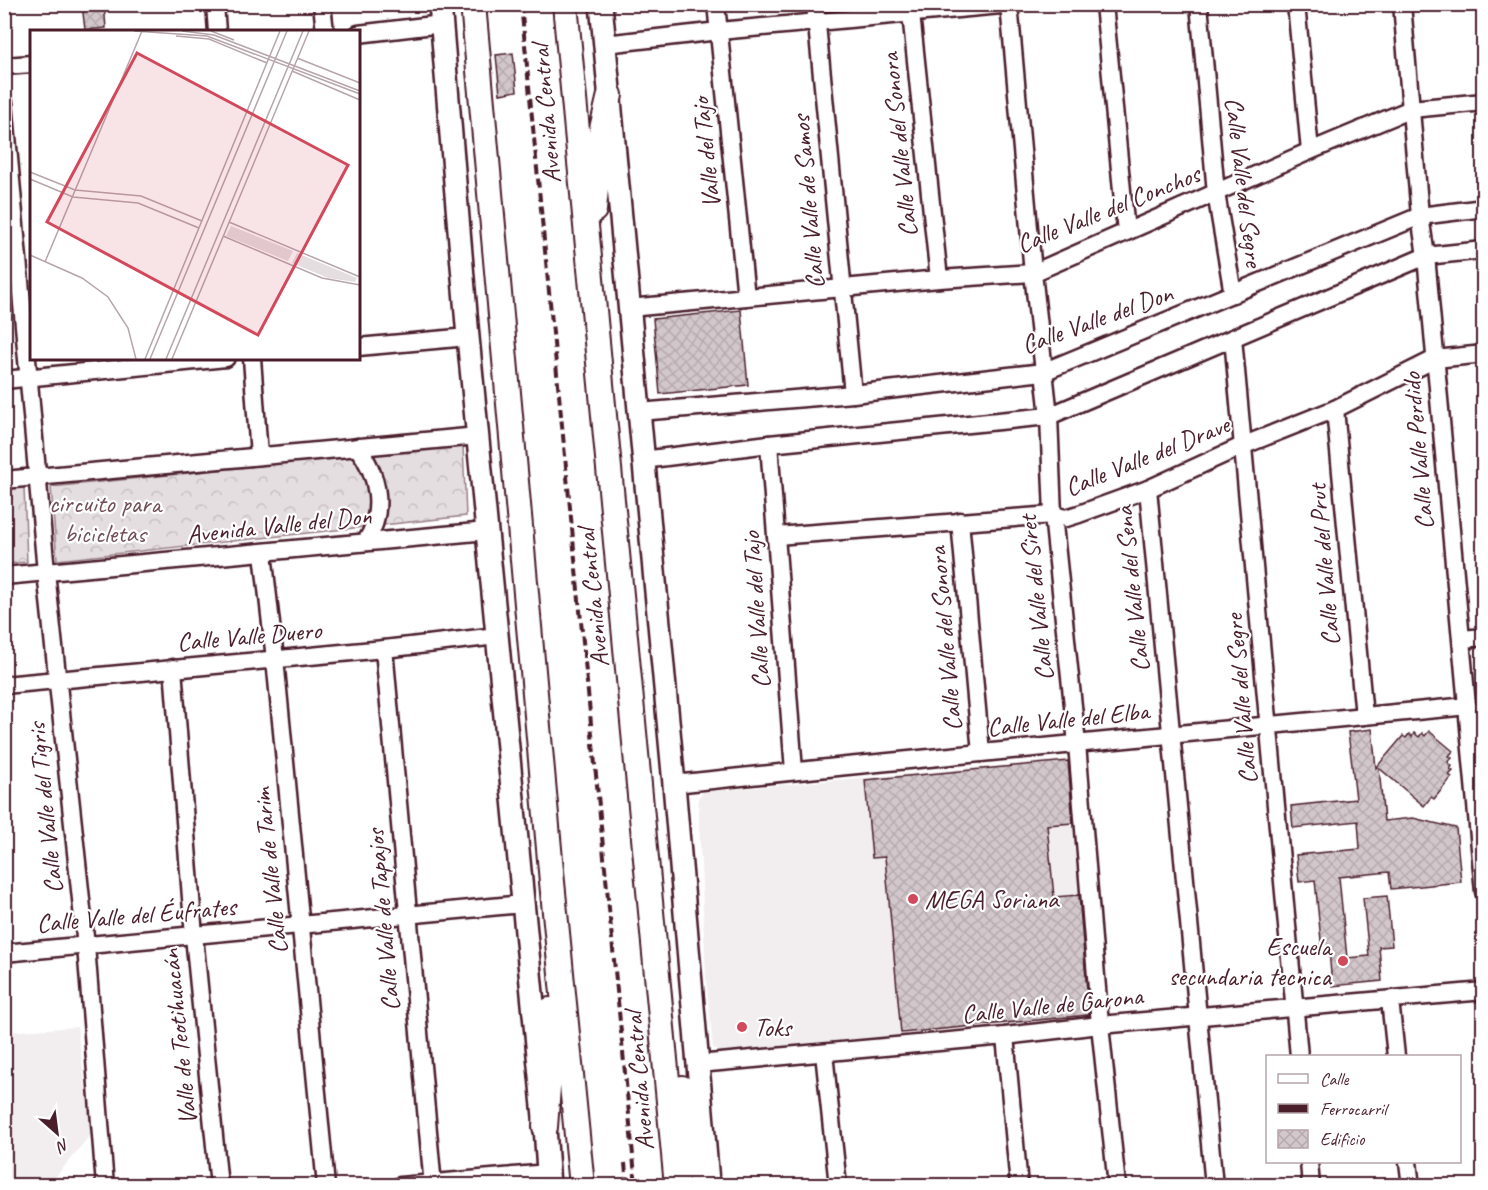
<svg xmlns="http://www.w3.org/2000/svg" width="1488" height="1190" font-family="Caveat,sans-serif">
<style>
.built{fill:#f2eeef}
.forest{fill:url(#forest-crowns);stroke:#987e86;stroke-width:1.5}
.building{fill:url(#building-cross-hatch);stroke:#4a1f2b;stroke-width:1.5}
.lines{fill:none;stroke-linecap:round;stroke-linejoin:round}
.minor-casing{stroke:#4a1f2b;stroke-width:21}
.major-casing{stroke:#4a1f2b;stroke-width:26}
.highway-casing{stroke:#4a1f2b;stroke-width:28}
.minor{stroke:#fff;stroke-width:16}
.major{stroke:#fff;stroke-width:21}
.highway{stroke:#fff;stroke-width:24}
.rail{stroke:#4a1f2b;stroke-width:4;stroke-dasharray:9 4.5;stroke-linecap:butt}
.poi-dot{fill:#d1495b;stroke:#fff;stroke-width:2}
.labels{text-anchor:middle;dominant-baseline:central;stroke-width:4.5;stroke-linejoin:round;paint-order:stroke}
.street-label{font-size:26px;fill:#4a1f2b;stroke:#fff}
.park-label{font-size:26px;fill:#714f58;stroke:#fff}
.poi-label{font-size:26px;fill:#4a1f2b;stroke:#fff;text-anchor:start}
.inset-road{fill:none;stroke:#b7a5aa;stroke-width:1.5}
.view{fill:#d1495b;fill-opacity:0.15;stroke:#d1495b;stroke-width:3}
.inset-edge{fill:none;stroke:#4a1f2b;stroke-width:3}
</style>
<defs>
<pattern id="forest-crowns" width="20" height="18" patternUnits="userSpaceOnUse" patternTransform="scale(1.5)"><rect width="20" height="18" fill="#e5dee0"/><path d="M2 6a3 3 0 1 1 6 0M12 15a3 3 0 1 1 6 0" fill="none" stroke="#c6bec0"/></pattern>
<pattern id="building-cross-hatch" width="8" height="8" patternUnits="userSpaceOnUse" patternTransform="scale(1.5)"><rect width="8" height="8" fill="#d2c7cb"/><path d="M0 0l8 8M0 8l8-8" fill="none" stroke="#b6aaae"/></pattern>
</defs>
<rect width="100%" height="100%" fill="#fff"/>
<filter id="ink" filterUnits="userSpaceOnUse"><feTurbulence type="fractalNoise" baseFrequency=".0167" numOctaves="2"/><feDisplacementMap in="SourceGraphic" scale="12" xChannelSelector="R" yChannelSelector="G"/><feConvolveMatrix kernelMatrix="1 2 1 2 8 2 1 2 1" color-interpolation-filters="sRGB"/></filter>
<g filter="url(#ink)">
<g class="built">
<polygon points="1071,759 1095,1016 720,1052 713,1048 706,977 698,798 703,792"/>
<polygon points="77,1027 92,1133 49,1185 5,1185 5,1032"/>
</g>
<g class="forest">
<polygon points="463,445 466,516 57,560 51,487"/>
<polygon points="24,487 27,562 5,564 5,489"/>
</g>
<g class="building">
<polygon points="82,4 104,4 106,28 85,30"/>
<polygon points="513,53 517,91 500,94 496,55"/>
<polygon points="741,310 748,385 660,394 653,319"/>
<polygon points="1372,729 1376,768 1403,736 1406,738 1409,734 1412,737 1414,733 1419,737 1422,733 1425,736 1429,731 1453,751 1449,756 1452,758 1448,762 1452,766 1450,769 1453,771 1449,775 1452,777 1434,799 1431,797 1424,806 1379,768 1384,821 1413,818 1456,828 1461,882 1391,889 1389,872 1339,877 1347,958 1369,956 1363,898 1387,896 1392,946 1379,947 1382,981 1332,986 1329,950 1322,951 1315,880 1299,882 1296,855 1360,849 1358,821 1293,828 1291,806 1356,799 1348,732"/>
<polygon points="1068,761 1073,823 1047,825 1054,897 1079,895 1089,1015 901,1033 885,857 872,858 865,780"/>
</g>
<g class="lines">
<g class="minor-casing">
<g id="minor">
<polyline points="215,4 217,32"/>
<polyline points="322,4 325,32"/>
<polyline points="716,4 746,297"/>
<polyline points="815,4 853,394"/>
<polyline points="910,4 939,279"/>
<polyline points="1009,4 1033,273 1049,416 1053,515 1077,744 1100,1025 1117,1186"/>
<polyline points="1104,4 1126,232"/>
<polyline points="1199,4 1216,193 1233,294"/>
<polyline points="1296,4 1310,151"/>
<polyline points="1402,4 1420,216 1426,256 1484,892"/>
<polyline points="358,34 442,24"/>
<polyline points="605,44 719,31 1012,4"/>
<polyline points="4,66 32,64"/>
<polyline points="4,102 46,572 86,946 105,1186"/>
<polyline points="629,308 939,279 1033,273 1310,151 1411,109 1484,102"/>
<polyline points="1233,338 1299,1056"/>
<polyline points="358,347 468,337"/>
<polyline points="252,358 259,456"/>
<polyline points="4,380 226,358"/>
<polyline points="1335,409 1364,716"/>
<polyline points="639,412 853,394 1043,372 1420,216 1484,208"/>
<polyline points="769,444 794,771"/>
<path d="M357,447C379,475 385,511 366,542"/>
<polyline points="643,460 769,444 1049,416 1426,256 1484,250"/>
<polyline points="4,480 478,436"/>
<polyline points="1148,489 1214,1186"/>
<polyline points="960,521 981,753"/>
<polyline points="776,536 1053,515 1066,518 1079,514 1148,489 1242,446 1335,409 1435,359 1484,354"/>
<polyline points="263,553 275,659 326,1186"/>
<polyline points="4,576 487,531"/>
<polyline points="1462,639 1484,637"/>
<polyline points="384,649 433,1186"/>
<polyline points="173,668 194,936 219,1186"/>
<polyline points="4,685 384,649 497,636"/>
<polyline points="674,784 847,766 1468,706"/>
<polyline points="4,953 523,904"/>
<polyline points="1390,1000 1396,1056"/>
<polyline points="1005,1036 1019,1186"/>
<polyline points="824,1053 838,1186"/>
<polyline points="698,1064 1005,1036 1100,1025 1484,991"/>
<polyline points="1309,1162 1311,1186"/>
<polyline points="1408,1162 1411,1186"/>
<polyline points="400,1186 548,1173"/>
</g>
</g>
<g class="major-casing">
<g id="major">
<polyline points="440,4 468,337 545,1127 549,1186"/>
<polyline points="601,4 674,784 708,1182"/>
</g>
</g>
<g class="highway-casing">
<g id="highway">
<polyline points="473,4 552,882 582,1186"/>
<polyline points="565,4 677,1186"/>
<polyline points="594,210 601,133 610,95"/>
<polyline points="682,1088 692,1149 703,1186"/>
<polyline points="545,1127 551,1047 550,1010"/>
</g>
</g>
<use href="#minor" class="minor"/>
<use href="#major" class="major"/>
<use href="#highway" class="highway"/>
<g class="rail">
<polyline points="521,4 636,1186"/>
<polyline points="625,1163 627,1186"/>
</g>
</g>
</g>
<g class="poi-dot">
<circle cx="913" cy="899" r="6"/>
<circle cx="1343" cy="961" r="6"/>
<circle cx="742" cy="1027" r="6"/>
</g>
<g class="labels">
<g class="street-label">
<text transform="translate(546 114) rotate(-95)">Avenida Central</text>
<text transform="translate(899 145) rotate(-96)">Calle Valle del Sonora</text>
<text transform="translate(706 153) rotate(-96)">Valle del Tajo</text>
<text transform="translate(1244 182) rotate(83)">Calle Valle del Segre</text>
<text transform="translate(808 202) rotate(-95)">Calle Valle de Samos</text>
<text transform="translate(1108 209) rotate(-22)">Calle Valle del Conchos</text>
<text transform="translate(1097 319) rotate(-20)">Calle Valle del Don</text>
<text transform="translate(1418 451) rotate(-95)">Calle Valle Perdido</text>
<text transform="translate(1147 456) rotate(-22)">Calle Valle del Drave</text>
<text transform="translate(279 525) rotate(-6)">Avenida Valle del Don</text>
<text transform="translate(1324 565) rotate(-95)">Calle Valle del Prut</text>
<text transform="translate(1132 589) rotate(-96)">Calle Valle del Sena</text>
<text transform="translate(593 598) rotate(-96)">Avenida Central</text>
<text transform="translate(1036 598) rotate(-96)">Calle Valle del Siret</text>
<text transform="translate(756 610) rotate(-94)">Calle Valle del Tajo</text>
<text transform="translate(249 636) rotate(-5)">Calle Valle Duero</text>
<text transform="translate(945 639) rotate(-95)">Calle Valle del Sonora</text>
<text transform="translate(1241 699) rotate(-95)">Calle Valle del Segre</text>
<text transform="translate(1068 719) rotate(-6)">Calle Valle del Elba</text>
<text transform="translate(45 808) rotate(-96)">Calle Valle del Tigris</text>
<text transform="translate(270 871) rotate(-96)">Calle Valle de Tarim</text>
<text transform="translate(136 915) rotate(-5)">Calle Valle del Éufrates</text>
<text transform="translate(383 920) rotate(-95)">Calle Valle de Tapajos</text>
<text transform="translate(1052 1005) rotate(-6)">Calle Valle de Garona</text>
<text transform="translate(179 1037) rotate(-96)">Valle de Teotihuacán</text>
<text transform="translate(639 1081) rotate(-95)">Avenida Central</text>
</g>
<g class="park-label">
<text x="105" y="503">circuito para<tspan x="105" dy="30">bicicletas</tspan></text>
</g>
<g class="poi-label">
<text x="925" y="899">MEGA Soriana</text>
<text x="1331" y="946" text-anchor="end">Escuela<tspan x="1331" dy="30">secundaria tecnica</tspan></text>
<text x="754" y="1027">Toks</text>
</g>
</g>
<g transform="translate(30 30)">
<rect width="330" height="330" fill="#fff"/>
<path d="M201,196L263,221L258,231L196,206ZM267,223L327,248L325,252L298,248L262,233Z" fill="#e5dee0"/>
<path class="inset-road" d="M104,1L177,6L330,64M152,1L184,5L330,61M181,1L204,10M146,6L179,9L237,33M267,28L330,53M262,41L330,70M0,142L45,160L111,166L172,191M0,149L43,167L108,173L169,198M199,192L330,247M193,206L292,248L330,255M0,225L52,248L78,267L98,298L106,329M15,232L112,1M115,329L250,1M120,329L257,1M136,329L273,1M142,329L279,1"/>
<path class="view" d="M107,23L318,135L228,305L17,192Z"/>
<rect width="330" height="330" class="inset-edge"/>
</g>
<rect width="1488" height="1190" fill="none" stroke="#fff" stroke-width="24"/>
<rect x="12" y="12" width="1464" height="1166" fill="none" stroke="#4a1f2b" stroke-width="2" filter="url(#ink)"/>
<rect x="1266" y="1055" width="195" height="108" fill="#ffffff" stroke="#b7a5aa" stroke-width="1.5"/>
<rect x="1278" y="1074" width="30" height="9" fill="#ffffff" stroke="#b7a5aa" stroke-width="1.5"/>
<text x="1320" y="1085" font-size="18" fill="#4a1f2b">Calle</text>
<rect x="1278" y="1104" width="30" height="9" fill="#4a1f2b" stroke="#b7a5aa" stroke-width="1.5"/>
<text x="1320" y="1115" font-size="18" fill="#4a1f2b">Ferrocarril</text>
<rect x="1278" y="1130" width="30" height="18" fill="url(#building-cross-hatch)" stroke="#b7a5aa" stroke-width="1.5"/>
<text x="1320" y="1145" font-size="18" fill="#4a1f2b">Edificio</text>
<g transform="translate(57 1133) rotate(152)" stroke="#ffffff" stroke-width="4.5" paint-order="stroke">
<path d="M0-4.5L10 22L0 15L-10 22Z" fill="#4a1f2b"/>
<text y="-9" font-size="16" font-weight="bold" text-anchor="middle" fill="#4a1f2b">N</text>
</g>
</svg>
